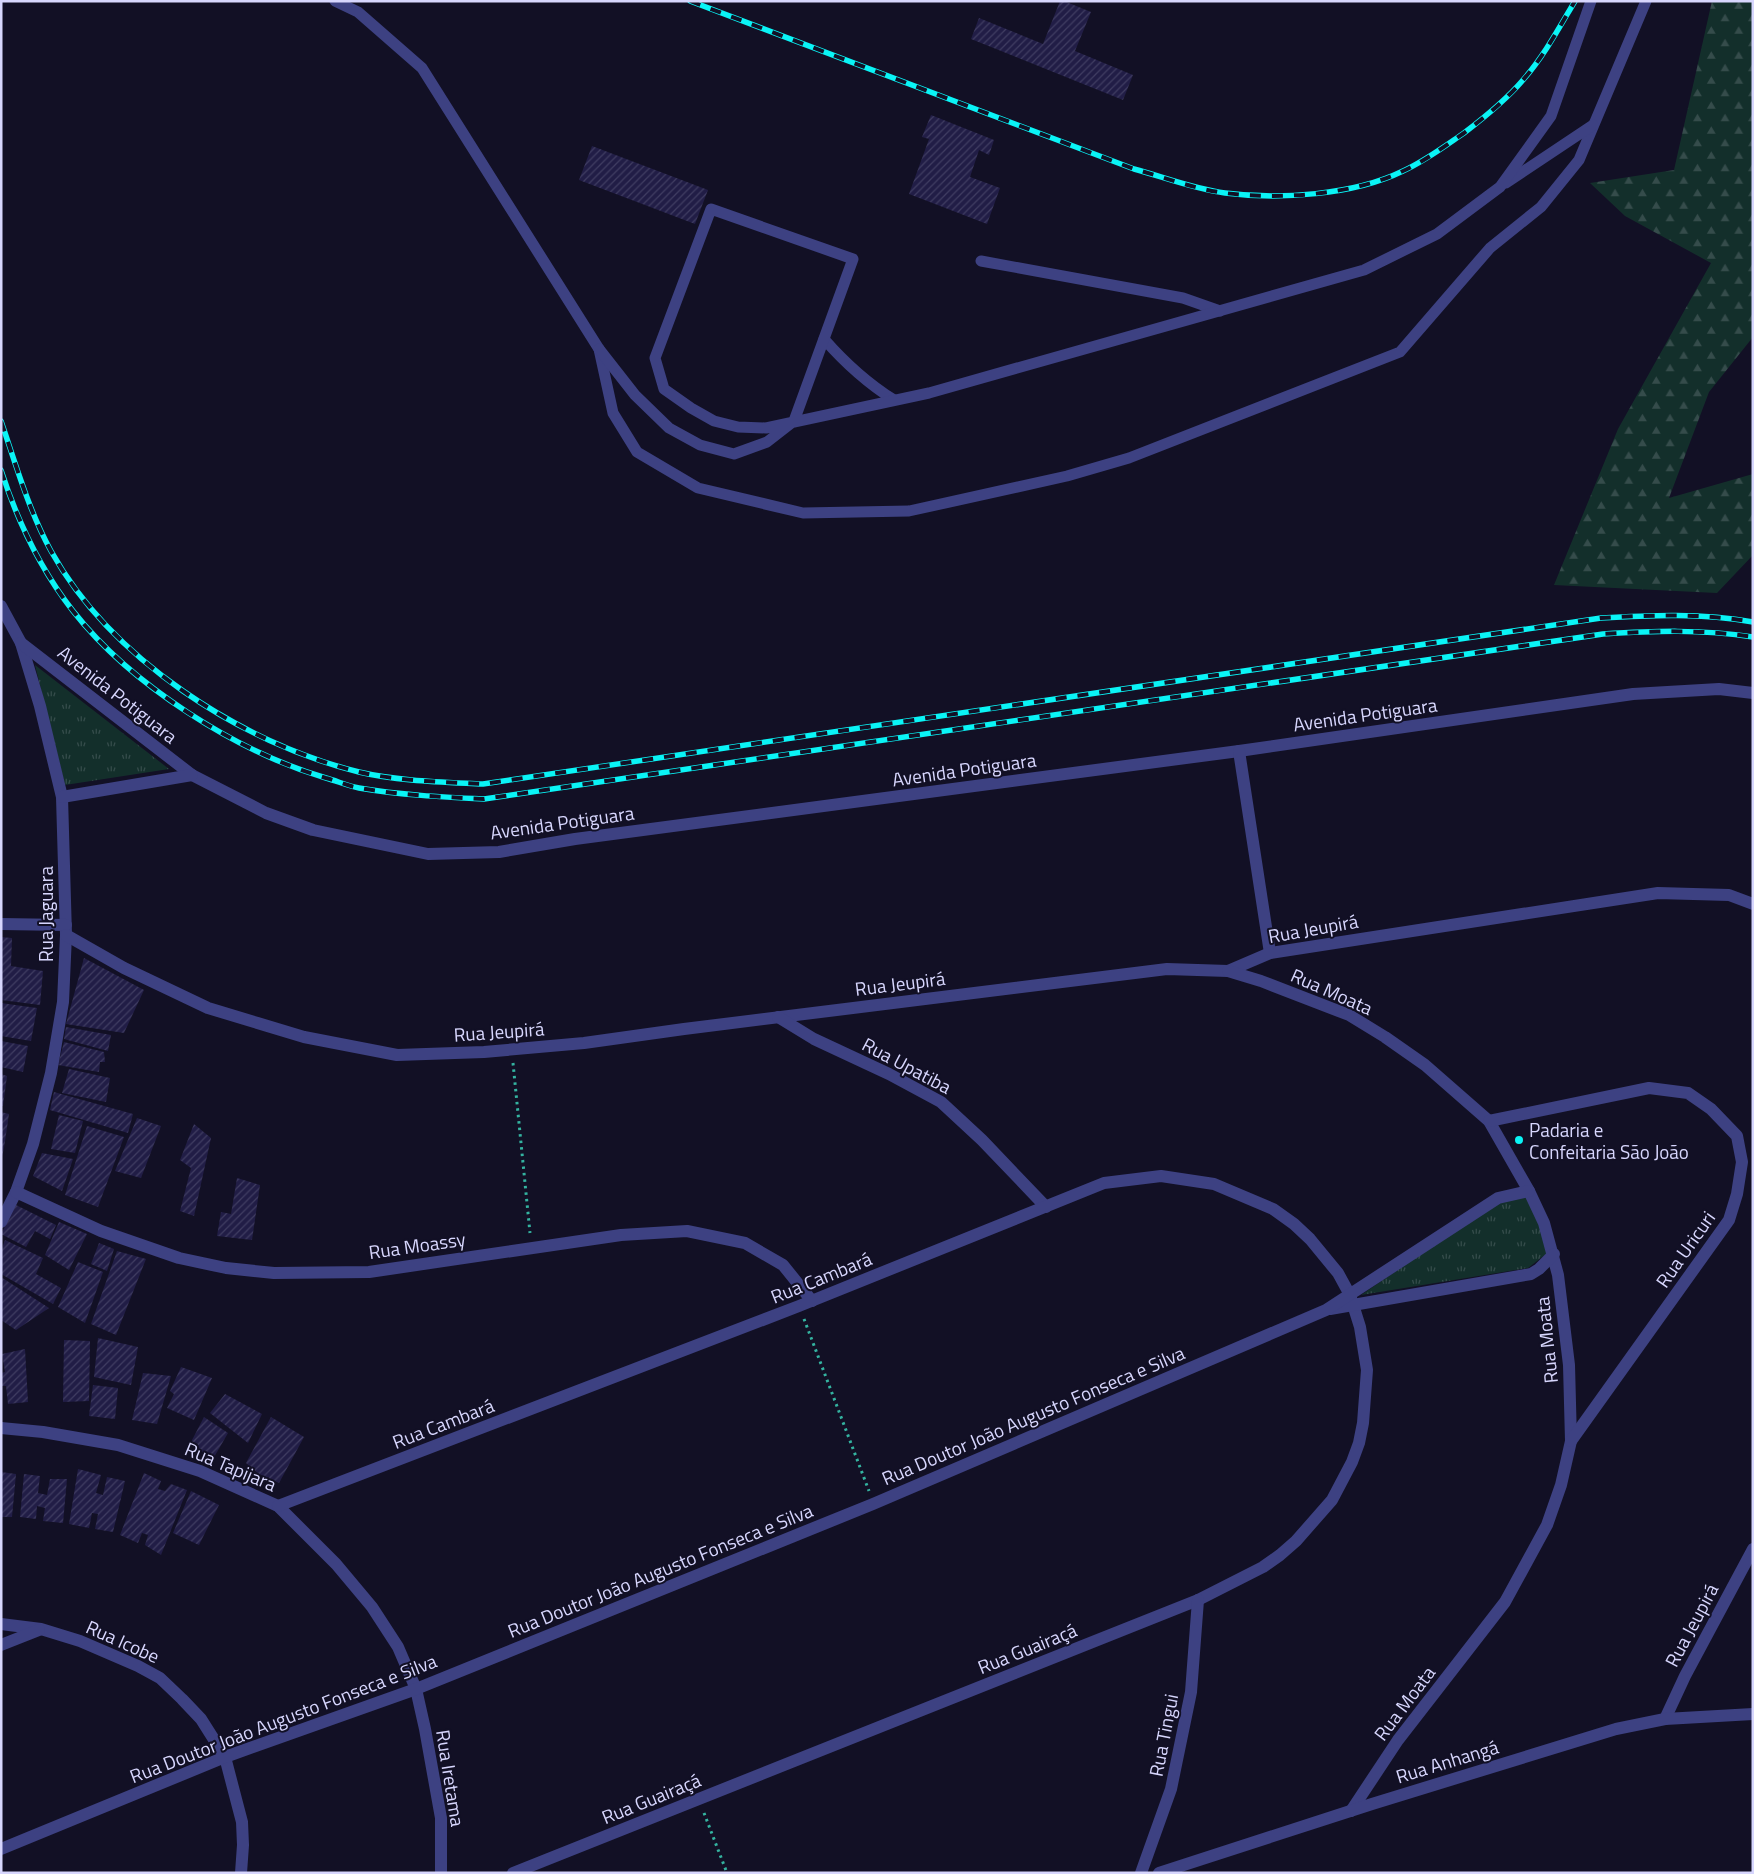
<svg xmlns="http://www.w3.org/2000/svg" width="1754" height="1874" font-family="'Titillium Web',sans-serif">
<style>
.grass{fill:url(#grass-tufts)}
.forest{fill:url(#forest-firs)}
.building{fill:url(#building-hatch)}
.lines{fill:none;stroke-linecap:round;stroke-linejoin:round}
.path{stroke:#34b3a0;stroke-width:3;stroke-dasharray:2.5 4;stroke-linecap:butt}
.service{stroke:#3d4182;stroke-width:11}
.minor{stroke:#3d4182;stroke-width:12}
.tertiary{stroke:#3d4182;stroke-width:12}
.rail-casing{stroke:#0af4f6;stroke-width:5.5}
.rail{stroke:#121025;stroke-width:4;stroke-dasharray:11;stroke-linecap:butt}
.poi-dot{fill:#0af4f6;stroke:#121025;stroke-width:2}
.labels{text-anchor:middle;dominant-baseline:central;stroke-width:4;stroke-linejoin:round;paint-order:stroke}
.street-label{font-size:19px;fill:#d7d6fd;stroke:#121025}
.poi-label{font-size:19px;fill:#d7d6fd;stroke:#121025;text-anchor:start}
</style>
<defs>
<pattern id="grass-tufts" width="24" height="20" patternUnits="userSpaceOnUse" patternTransform="scale(1.25)"><rect width="24" height="20" fill="#132f2b"/><path d="M3 7l-1-3M5 7V3M7 7l1-3M15 17l-1-3M17 17v-4M19 17l1-3" fill="none" stroke="#354c4b"/></pattern>
<pattern id="forest-firs" width="22" height="20" patternUnits="userSpaceOnUse" patternTransform="scale(1.25)"><rect width="22" height="20" fill="#132f2b"/><path d="M5 1l3.5 6h-7zM16 11l3.5 6h-7z" fill="#354c4b"/></pattern>
<pattern id="building-hatch" width="6" height="6" patternUnits="userSpaceOnUse" patternTransform="scale(1.25)"><rect width="6" height="6" fill="#211d46"/><path d="M-1 1l2-2M0 6l6-6M5 7l2-2" fill="none" stroke="#403d62"/></pattern>
</defs>
<rect width="100%" height="100%" fill="#121025"/>
<g class="grass">
<polygon points="35,665 169,769 65,785"/>
<polygon points="1527,1194 1550,1251 1528,1268 1361,1295 1499,1201"/>
</g>
<polygon class="forest" points="1712,1 1753,1 1753,337 1709,392 1669,498 1753,474 1753,555 1717,593 1554,585 1618,429 1711,263 1625,216 1590,183 1674,170"/>
<g class="building">
<polygon points="1060,1 1064,1 1091,12 1075,51 1133,75 1123,100 971,39 979,18 1043,44"/>
<polygon points="931,115 994,140 989,155 979,150 970,177 1000,188 987,224 909,194 929,139 922,137"/>
<polygon points="592,146 708,190 695,224 579,180"/>
<polygon points="1,937 12,938 11,966 43,971 40,1005 1,1000"/>
<polygon points="84,958 144,990 124,1033 66,1024"/>
<polygon points="1,1003 37,1008 31,1041 1,1036"/>
<polygon points="66,1027 111,1035 108,1051 64,1039"/>
<polygon points="1,1041 28,1046 23,1072 1,1067"/>
<polygon points="64,1042 104,1052 105,1062 100,1062 99,1072 58,1065"/>
<polygon points="69,1069 110,1078 106,1102 62,1093"/>
<polygon points="1,1074 7,1076 3,1106 1,1106"/>
<polygon points="54,1092 133,1114 128,1133 50,1110"/>
<polygon points="1,1112 9,1114 4,1148 2,1156"/>
<polygon points="59,1115 83,1121 75,1153 51,1149"/>
<polygon points="137,1118 161,1126 141,1178 115,1171"/>
<polygon points="194,1124 211,1138 194,1216 180,1211 191,1168 180,1160"/>
<polygon points="87,1126 124,1137 98,1207 65,1195"/>
<polygon points="42,1153 73,1159 62,1191 33,1176"/>
<polygon points="237,1178 260,1185 252,1240 217,1236 221,1212 231,1214"/>
<polygon points="16,1205 56,1225 50,1239 35,1231 26,1247 1,1234"/>
<polygon points="59,1222 87,1234 69,1270 45,1255"/>
<polygon points="5,1240 43,1258 36,1274 61,1288 53,1304 1,1274 1,1251"/>
<polygon points="99,1243 114,1249 107,1271 91,1264"/>
<polygon points="117,1251 146,1259 116,1335 91,1324"/>
<polygon points="78,1262 103,1272 85,1323 58,1307"/>
<polygon points="1,1277 49,1308 16,1330 1,1320"/>
<polygon points="98,1338 138,1347 131,1385 94,1377"/>
<polygon points="64,1340 90,1341 89,1401 63,1402"/>
<polygon points="25,1349 28,1402 8,1404 6,1386 1,1386 1,1373 5,1372 2,1354"/>
<polygon points="181,1367 212,1378 194,1420 167,1408 174,1394 170,1391"/>
<polygon points="143,1373 171,1376 157,1424 132,1420"/>
<polygon points="93,1385 118,1388 115,1419 89,1416"/>
<polygon points="225,1394 262,1414 248,1443 210,1413"/>
<polygon points="204,1417 228,1433 213,1459 190,1444"/>
<polygon points="271,1417 304,1437 279,1483 259,1474 246,1463"/>
<polygon points="78,1469 101,1475 96,1493 103,1495 107,1477 125,1481 113,1532 95,1529 98,1514 92,1513 89,1528 69,1524"/>
<polygon points="1,1472 16,1474 12,1517 1,1517"/>
<polygon points="144,1473 161,1481 158,1489 165,1491 171,1484 187,1490 161,1555 145,1545 148,1535 142,1533 138,1543 120,1535"/>
<polygon points="24,1474 40,1476 38,1493 47,1495 50,1479 67,1479 63,1523 43,1521 45,1508 37,1506 36,1519 20,1517"/>
<polygon points="191,1491 219,1505 199,1545 173,1533"/>
</g>
<g class="lines">
<g class="path">
<polyline points="513,1063 530,1233"/>
<polyline points="804,1319 869,1491"/>
<polyline points="704,1813 727,1873"/>
</g>
<g class="service">
<polyline points="335,1 358,12 422,68 599,349 613,413 637,452 698,488 803,513 909,511 1067,476 1129,458 1400,352 1490,248 1541,207 1579,160 1646,1"/>
<polyline points="1506,183 1593,125"/>
<polyline points="981,261 1183,298 1220,311"/>
<path d="M824,339C845,363 867,383 894,400"/>
<polyline points="599,349 635,395 669,428 700,445 734,454 767,442 794,421 853,259 711,209 655,358 664,389 691,408 714,421 738,427 766,428 929,393 1364,270 1437,234 1500,187 1551,116 1591,1"/>
</g>
<g class="minor">
<polyline points="1,606 21,643 40,706 62,797 66,935 63,1002 51,1073 33,1144 16,1192 1,1222"/>
<polyline points="21,643 192,775 266,813 313,830 428,854 499,852 575,839 1239,751 1633,694 1719,689 1753,693"/>
<polyline points="1239,751 1270,953"/>
<polyline points="62,797 192,775"/>
<polyline points="1,924 66,925"/>
<polyline points="66,935 124,968 208,1008 304,1037 397,1055 484,1052 584,1043 684,1029 1167,969 1228,971 1270,953 1658,893 1729,895 1753,904"/>
<polyline points="1228,971 1261,981 1349,1015 1385,1037 1425,1065 1489,1121 1529,1191 1544,1223 1558,1275 1569,1365 1571,1441 1561,1485 1547,1525 1505,1602 1398,1740 1351,1811"/>
<polyline points="778,1017 814,1039 889,1074 941,1102 982,1140 1046,1207"/>
<polyline points="1489,1121 1649,1088 1688,1093 1711,1109 1737,1136 1742,1162 1737,1194 1729,1220 1571,1441"/>
<polyline points="16,1192 101,1231 179,1258 226,1268 274,1273 369,1272 621,1235 687,1231 745,1243 783,1265 812,1301"/>
<polyline points="1,1428 43,1432 118,1445 200,1471 278,1506 336,1564 372,1607 398,1647 416,1689 425,1729 441,1818 441,1873"/>
<polyline points="278,1506 799,1306 1104,1183 1161,1176 1214,1184 1273,1209 1294,1224 1310,1239 1338,1273 1350,1295 1360,1327 1367,1370 1363,1423 1359,1443 1352,1462 1332,1500 1296,1541 1280,1555 1263,1567 1198,1600 513,1873"/>
<polyline points="1,1624 41,1629 80,1641 138,1666 160,1678 182,1699 201,1719 225,1757 242,1822 243,1845 241,1873"/>
<polyline points="1,1645 39,1630"/>
<polyline points="1665,1719 1685,1676 1753,1549"/>
<polyline points="1141,1873 1171,1789 1191,1692 1198,1600"/>
<polyline points="1159,1873 1372,1804 1616,1729 1665,1719 1753,1714"/>
</g>
<g class="tertiary">
<polyline points="1330,1309 1531,1274 1539,1269 1554,1254"/>
<polyline points="1,1849 225,1757 416,1689 873,1504 1326,1310 1498,1198 1529,1191"/>
</g>
<g class="rail-casing">
<g id="rail">
<path d="M690,1L1134,169C1164,177 1194,189 1225,193C1279,200 1354,195 1403,171C1425,161 1445,146 1464,133C1485,117 1506,100 1523,80C1544,56 1559,28 1575,1"/>
<path d="M1,421C16,465 29,511 51,551C111,659 241,743 359,772C397,781 444,782 483,784L1601,618C1652,615 1702,613 1753,622"/>
<path d="M1,470C17,520 41,570 73,611C131,685 237,752 326,778C337,781 348,786 359,788C400,795 442,797 484,799L1603,634C1653,631 1702,629 1753,637"/>
</g>
</g>
<use href="#rail" class="rail"/>
</g>
<circle class="poi-dot" cx="1519" cy="1140" r="5"/>
<g class="labels">
<g class="street-label">
<text transform="translate(118 694) rotate(38)">Avenida Potiguara</text>
<text transform="translate(1365 714) rotate(-8)">Avenida Potiguara</text>
<text transform="translate(964 769) rotate(-8)">Avenida Potiguara</text>
<text transform="translate(562 822) rotate(-8)">Avenida Potiguara</text>
<text transform="translate(45 914) rotate(-90)">Rua Jaguara</text>
<text transform="translate(1313 928) rotate(-10)">Rua Jeupirá</text>
<text transform="translate(900 983) rotate(-7)">Rua Jeupirá</text>
<text transform="translate(1332 991) rotate(24)">Rua Moata</text>
<text transform="translate(499 1031) rotate(-4)">Rua Jeupirá</text>
<text transform="translate(907 1065) rotate(28)">Rua Upatiba</text>
<text transform="translate(417 1245) rotate(-8)">Rua Moassy</text>
<text transform="translate(1685 1249) rotate(-55)">Rua Uricuri</text>
<text transform="translate(821 1277) rotate(-22)">Rua Cambará</text>
<text transform="translate(1546 1340) rotate(-96)">Rua Moata</text>
<text transform="translate(1033 1415) rotate(-23)">Rua Doutor João Augusto Fonseca e Silva</text>
<text transform="translate(443 1423) rotate(-21)">Rua Cambará</text>
<text transform="translate(231 1466) rotate(23)">Rua Tapijara</text>
<text transform="translate(660 1570) rotate(-22)">Rua Doutor João Augusto Fonseca e Silva</text>
<text transform="translate(1691 1625) rotate(-62)">Rua Jeupirá</text>
<text transform="translate(123 1641) rotate(24)">Rua Icobe</text>
<text transform="translate(1027 1648) rotate(-22)">Rua Guairaçá</text>
<text transform="translate(1404 1703) rotate(-53)">Rua Moata</text>
<text transform="translate(283 1718) rotate(-21)">Rua Doutor João Augusto Fonseca e Silva</text>
<text transform="translate(1163 1735) rotate(-79)">Rua Tingui</text>
<text transform="translate(1447 1761) rotate(-17)">Rua Anhangá</text>
<text transform="translate(451 1778) rotate(81)">Rua Iretama</text>
<text transform="translate(651 1798) rotate(-22)">Rua Guairaçá</text>
</g>
<g class="poi-label">
<text x="1529" y="1129">Padaria e<tspan x="1529" dy="22">Confeitaria São João</tspan></text>
</g>
</g>
<rect width="1754" height="1874" fill="none" stroke="#d7d6fd" stroke-width="5"/>
</svg>
